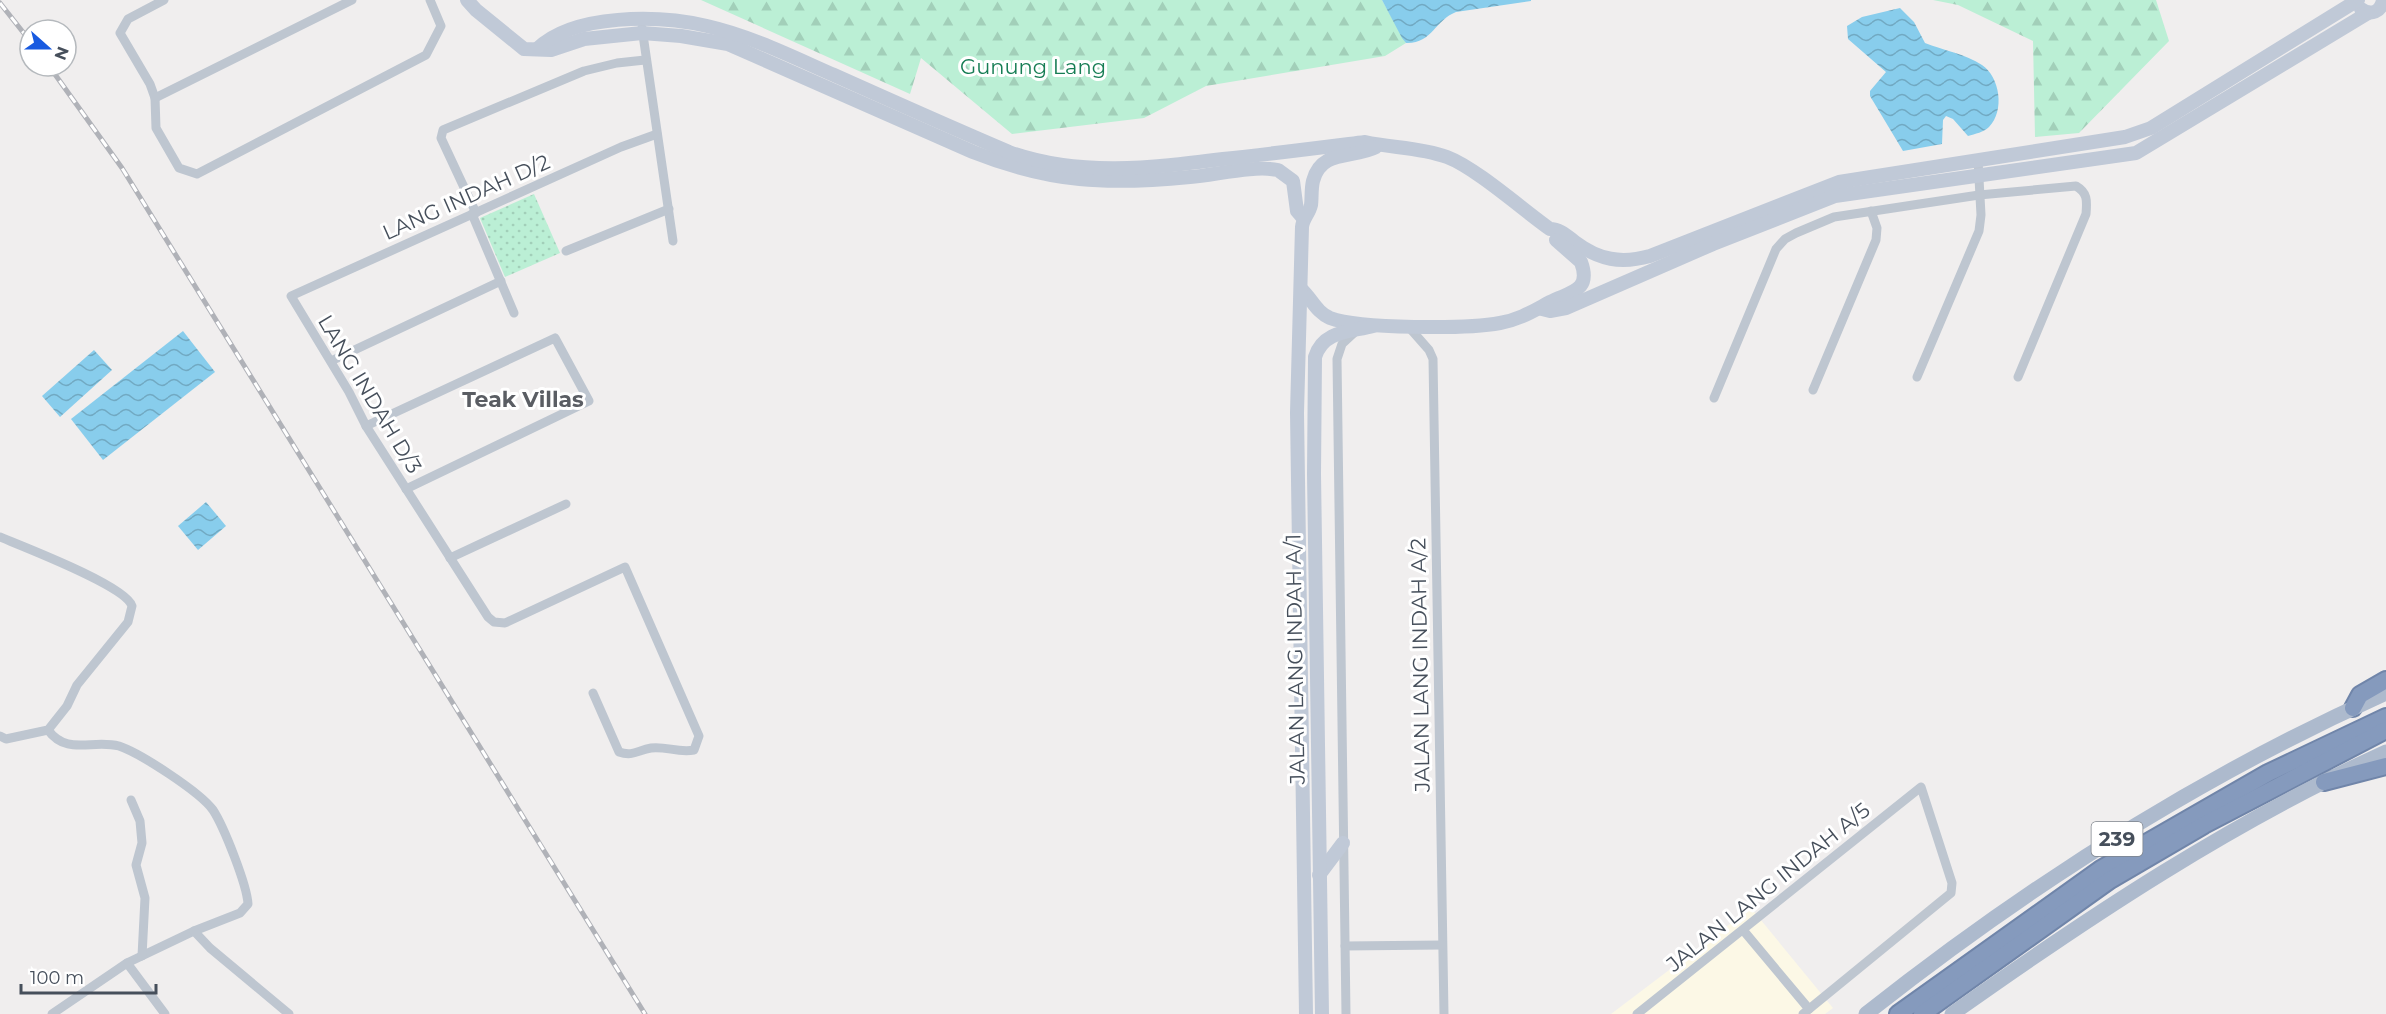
<svg xmlns="http://www.w3.org/2000/svg" width="2386" height="1014" font-family="Montserrat,sans-serif">
<style>
.commercial{fill:#fcf8e6}
.forest{fill:url(#forest-firs)}
.park{fill:url(#park-dots)}
.water{fill:url(#water-waves)}
.lines{fill:none;stroke-linecap:round;stroke-linejoin:round}
.highway-casing{stroke:#7085a9;stroke-width:20}
.street{stroke:#bec6d0;stroke-width:9}
.secondary{stroke:#c0c9d7;stroke-width:14}
.primary{stroke:#adbacd;stroke-width:15}
.highway{stroke:#859abd;stroke-width:16}
.rail-casing{stroke:#b0b2b8;stroke-width:5}
.rail{stroke:#fff;stroke-width:3;stroke-dasharray:9;stroke-linecap:butt}
.labels{text-anchor:middle;dominant-baseline:central;stroke-width:6;stroke-linejoin:round;paint-order:stroke}
.shield{fill:#fff;stroke:#7e848c;stroke-width:1.5}
.shield-label{font-size:20px;font-weight:bold;fill:#464f5b}
.park-label{font-size:21px;fill:#167d54;stroke:#fff}
.street-label{font-size:21px;fill:#464f5b;stroke:#fff}
.neighbourhood-label{font-size:22px;font-weight:bold;fill:#5a5d63;stroke:#fff}
</style>
<defs>
<pattern id="forest-firs" width="22" height="20" patternUnits="userSpaceOnUse" patternTransform="scale(1.5)"><rect width="22" height="20" fill="#bbefd5"/><path d="M5 1l3.5 6h-7zM16 11l3.5 6h-7z" fill="#a2cfb9"/></pattern>
<pattern id="park-dots" width="8" height="8" patternUnits="userSpaceOnUse" patternTransform="scale(1.5)"><rect width="8" height="8" fill="#bbefd5"/><path d="M2 2h.1M6 6h.1" fill="none" stroke="#a2cfb9" stroke-width="1.8" stroke-linecap="round"/></pattern>
<pattern id="water-waves" width="16" height="10" patternUnits="userSpaceOnUse" patternTransform="scale(1.5)"><rect width="16" height="10" fill="#88cdec"/><path d="M0 5q4-4 8 0t8 0" fill="none" stroke="#71a9c2"/></pattern>
</defs>
<rect width="100%" height="100%" fill="#f0eeee"/>
<polygon class="commercial" points="1751,908 1833,1008 1825,1014 1611,1014"/>
<g class="forest">
<polygon points="701,0 1382,0 1406,43 1385,56 1206,86 1144,118 1012,134 921,58 910,94"/>
<polygon points="1933,0 2156,0 2169,41 2079,133 2035,137 2033,41 1958,5"/>
</g>
<polygon class="park" points="534,194 560,253 505,277 480,218"/>
<g class="water">
<path d="M1382,0H1531V1L1456,12C1435,20 1432,44 1406,43L1402,38Z"/>
<path d="M1900,8L1914,22L1925,43C1942,50 1966,54 1982,65C2000,77 2005,111 1989,127C1984,132 1975,134 1968,136L1953,119L1946,116L1943,120L1942,144L1903,151L1870,96V91L1886,72L1848,39L1847,26L1862,17Z"/>
<polygon points="183,331 215,372 103,460 71,419"/>
<polygon points="94,350 112,370 60,417 42,396"/>
<polygon points="206,502 226,526 198,550 178,526"/>
</g>
<g class="lines">
<g class="highway-casing">
<g id="highway">
<polyline points="2353,708 2360,695 2386,680"/>
<polyline points="2324,782 2386,766"/>
<polyline points="1898,1014 2101,869 2268,773 2386,717"/>
<polyline points="1922,1014 2110,880 2204,825 2386,730"/>
</g>
</g>
<g class="street">
<polyline points="164,0 128,19 120,33 150,84 155,98 156,128 179,168 197,174 426,55 441,26 430,0"/>
<polyline points="642,28 673,241"/>
<polyline points="155,98 352,0"/>
<polyline points="476,213 441,138 443,130 584,71 617,63 645,60"/>
<polyline points="472,214 514,313"/>
<polyline points="566,251 669,209"/>
<polyline points="1407,325 1429,350 1433,359 1444,1014"/>
<polyline points="331,361 501,281"/>
<polyline points="1917,377 1979,231 1981,215 1978,160"/>
<polyline points="1813,390 1876,240 1877,228 1871,211"/>
<path d="M1714,398L1776,249L1785,239L1796,233L1834,217L1979,195L2076,186C2088,193 2087,201 2086,214L2018,377"/>
<polyline points="366,426 555,338 589,401 406,489"/>
<path d="M0,537C24,547 126,586 132,606L128,622L77,685L67,706L48,730L6,739L0,736"/>
<polyline points="450,558 566,504"/>
<path d="M593,693L619,752C633,757 638,750 651,748C666,746 678,753 694,750L699,736L625,567L505,623L494,622L488,617L366,426L349,392L291,296L621,147L657,134"/>
<path d="M48,730C67,756 92,739 119,746C140,753 200,792 213,810C224,827 247,885 248,904L240,913L194,931L127,963L52,1014"/>
<polyline points="131,800 140,821 142,843 136,865 145,898 142,956"/>
<polyline points="1743,930 1809,1009"/>
<polyline points="194,931 210,948 289,1014"/>
<polyline points="1345,946 1442,945"/>
<polyline points="127,963 165,1014"/>
<polyline points="1346,1014 1337,359 1342,344 1355,332"/>
<polyline points="1637,1014 1921,787 1952,883 1951,893 1803,1014"/>
</g>
<g class="secondary">
<path d="M467,0L476,10L524,49L551,50L584,39L642,33L681,36L728,44L973,152C1051,183 1107,185 1190,177C1216,175 1253,165 1278,170L1293,181L1297,211L1303,218"/>
<path d="M2361,9C2371,16 2381,12 2383,0"/>
<path d="M537,49C574,13 659,15 707,26C751,36 793,57 834,75C892,101 950,127 1009,152C1079,177 1151,168 1223,159C1270,154 1317,148 1365,142C1391,148 1420,147 1447,157C1476,168 1523,210 1550,229C1560,229 1567,236 1575,242C1599,260 1621,264 1650,256L1839,182L2125,137L2151,128L2358,0"/>
<path d="M1301,289C1312,299 1316,312 1330,318C1359,329 1468,329 1500,323C1521,319 1533,311 1550,302C1569,292 1592,292 1581,262L1556,240"/>
<polyline points="1542,309 1550,311 1566,308 1713,244 1835,196 2136,153 2368,13"/>
<polyline points="1319,875 1343,843"/>
<path d="M1306,1014L1297,413L1302,227C1303,218 1309,214 1311,205C1312,198 1311,189 1313,181C1321,149 1353,159 1376,147"/>
<path d="M1322,1014L1314,474L1315,357C1323,330 1351,332 1373,326"/>
</g>
<g class="primary">
<path d="M1866,1014C2025,888 2201,776 2386,693"/>
<path d="M1952,1014C2090,916 2232,822 2386,752"/>
</g>
<use href="#highway" class="highway"/>
<g class="rail-casing">
<g id="rail">
<polyline points="0,3 30,41"/>
<polyline points="49,66 122,168 645,1014"/>
</g>
</g>
<use href="#rail" class="rail"/>
</g>
<g class="labels">
<rect class="shield" x="2091.5" y="822" width="51" height="34" rx="4.5"/>
<g class="shield-label">
<text x="2117" y="839">239</text>
</g>
<g class="park-label">
<text x="1033" y="66">Gunung Lang</text>
</g>
<g class="street-label">
<text transform="translate(466 197) rotate(-24)">LANG INDAH D/2</text>
<text transform="translate(370 394) rotate(59)">LANG INDAH D/3</text>
<text transform="translate(1295 659) rotate(-91)">JALAN LANG INDAH A/1</text>
<text transform="translate(1420 665) rotate(-91)">JALAN LANG INDAH A/2</text>
<text transform="translate(1768 887) rotate(-39)">JALAN LANG INDAH A/5</text>
</g>
<g class="neighbourhood-label">
<text x="523" y="399">Teak Villas</text>
</g>
</g>
<g transform="translate(48 48) rotate(111)"><circle r="28" fill="#ffffff" stroke="#b5b9bd" stroke-width="1.5"/>
<path d="M0-4.5L10 22L0 15L-10 22Z" fill="#185ae0"/>
<text y="-9" font-size="16" font-weight="bold" text-anchor="middle" fill="#464f5b">N</text>
</g>
<path d="M21 984v9h135v-9" fill="none" stroke="#464f5b" stroke-width="3"/>
<text x="30" y="984" font-size="18" fill="#464f5b" stroke="#ffffff" stroke-width="4.5" paint-order="stroke">100 m</text>
</svg>
